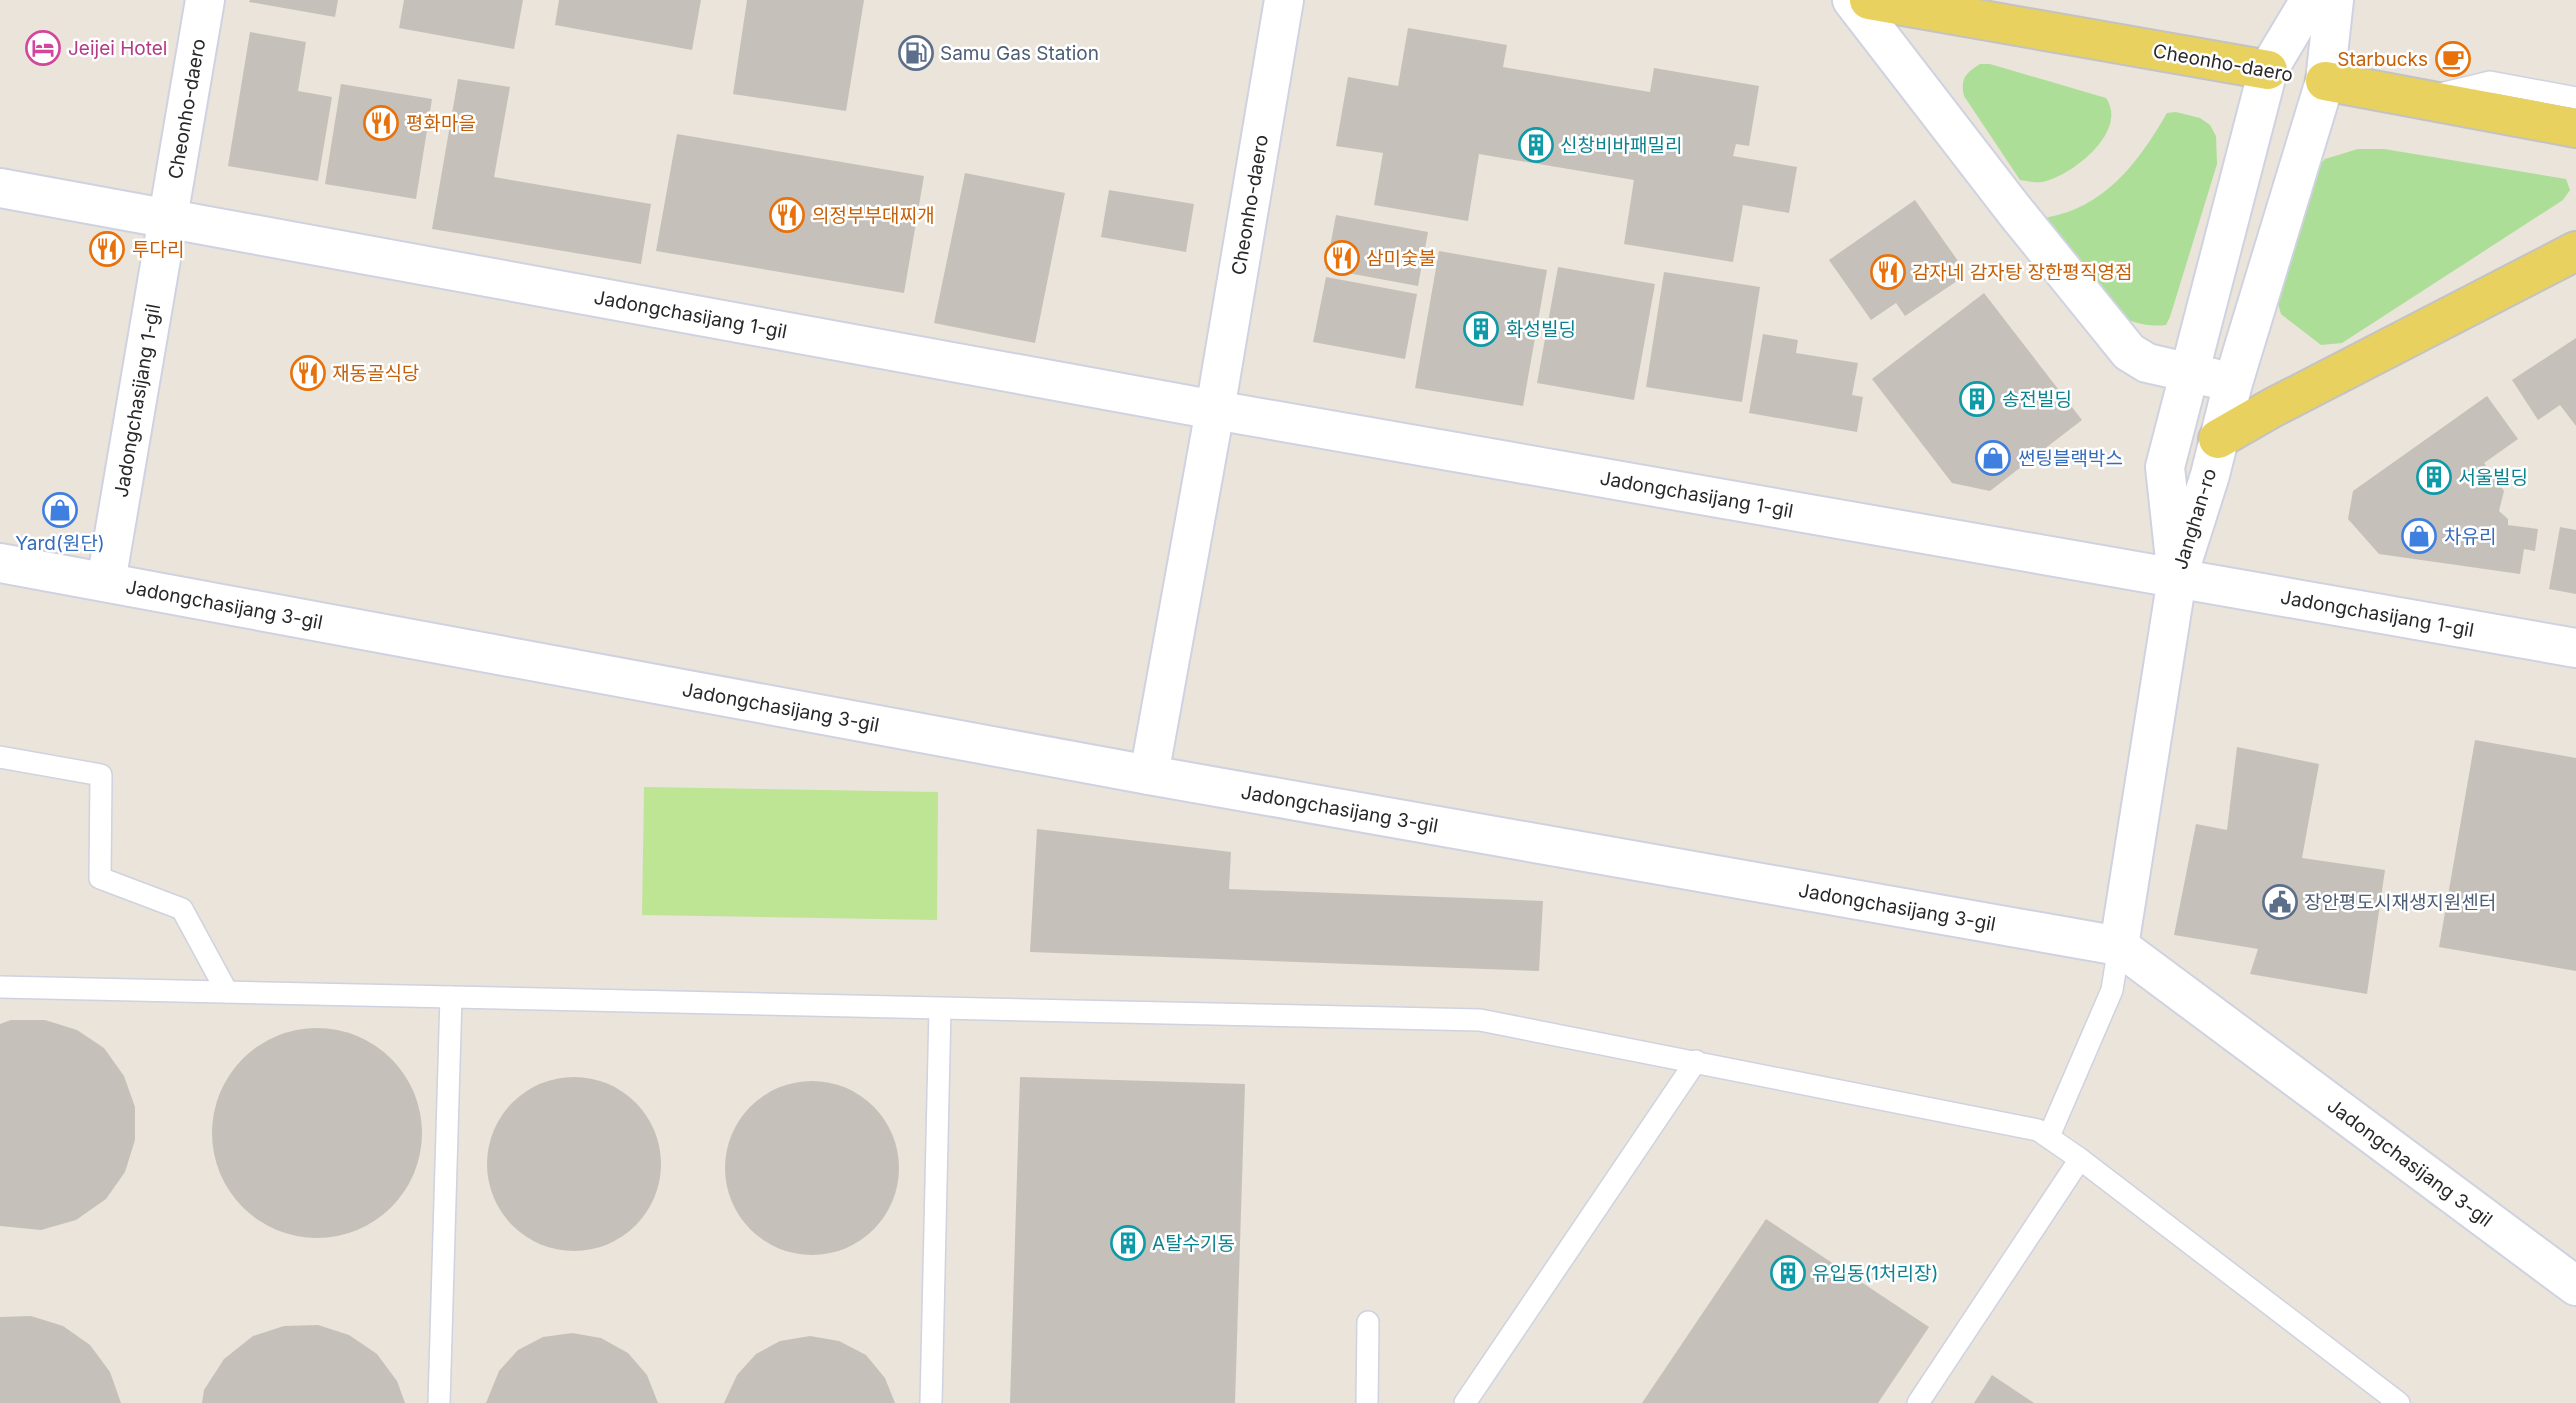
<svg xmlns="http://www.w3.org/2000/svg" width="2576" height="1403" font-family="Inter,'Noto Sans KR',sans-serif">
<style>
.green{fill:#acde98}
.pitch{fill:#bee594}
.building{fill:#c5c1ba}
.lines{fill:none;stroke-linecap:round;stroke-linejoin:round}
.lane-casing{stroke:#cfd2e0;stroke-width:24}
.street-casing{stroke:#cfd2e0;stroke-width:42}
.secondary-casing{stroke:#cfd2e0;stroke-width:42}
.primary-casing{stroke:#c3c3c3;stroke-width:42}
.lane{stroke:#fff;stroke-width:21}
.street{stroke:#fff;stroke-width:38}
.secondary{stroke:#fff;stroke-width:38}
.primary{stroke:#e9d15f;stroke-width:38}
.labels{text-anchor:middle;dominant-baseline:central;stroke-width:5;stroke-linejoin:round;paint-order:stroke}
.hotel-label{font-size:19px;fill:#b23c85;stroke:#fff;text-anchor:start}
.service-label{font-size:19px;fill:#4e5e75;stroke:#fff;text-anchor:start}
.food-label{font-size:19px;fill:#c56008;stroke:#fff;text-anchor:start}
.street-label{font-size:19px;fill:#282828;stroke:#fff}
.culture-label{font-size:19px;fill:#0d838f;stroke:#fff;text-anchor:start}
.shop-label{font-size:19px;fill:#366cbe;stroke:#fff;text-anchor:start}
</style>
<rect width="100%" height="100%" fill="#eae4da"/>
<g class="green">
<path d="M1980,64H1990L2106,98C2129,131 2072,176 2042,182C2035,183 2027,181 2020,180L1964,96C1960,78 1966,73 1980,64Z"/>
<path d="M2176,112L2200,118L2210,125L2216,136L2217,164L2170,317L2166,325C2146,327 2133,323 2116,314L2044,218C2105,208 2138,163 2167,113Z"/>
<polygon points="2358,149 2384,149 2566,179 2570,190 2563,200 2342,343 2321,345 2281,314 2276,296 2313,172 2325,159"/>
</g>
<polygon class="pitch" points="644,787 938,792 937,920 642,915"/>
<g class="building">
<polygon points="250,0 338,0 335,17 249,2"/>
<polygon points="404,0 523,0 514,49 399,28"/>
<polygon points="559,0 701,0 692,50 555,25"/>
<polygon points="747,0 864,0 846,111 733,94"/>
<polygon points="1408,28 1507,45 1503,67 1650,92 1654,68 1759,86 1749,146 1736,144 1733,156 1797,167 1789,213 1743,205 1733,262 1624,244 1634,180 1479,154 1468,221 1374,205 1383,153 1336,146 1348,77 1398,86"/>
<polygon points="250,32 306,42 298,91 332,97 318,181 228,166"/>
<polygon points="458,79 510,87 494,177 651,204 641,264 432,229"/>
<polygon points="341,84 432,99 416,199 325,184"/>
<polygon points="677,134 924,176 904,293 656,251"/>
<polygon points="965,173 1065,193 1035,343 934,323"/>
<polygon points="1109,190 1194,204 1186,252 1101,237"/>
<polygon points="1915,200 1958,261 1948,268 1957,281 1905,316 1896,303 1871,320 1829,260"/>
<polygon points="1336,215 1428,232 1418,286 1326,269"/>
<polygon points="1439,251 1547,270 1523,406 1415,388"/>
<polygon points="1558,267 1655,284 1634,400 1537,383"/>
<polygon points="1664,272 1760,287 1742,402 1646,387"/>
<polygon points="1326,277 1417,294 1405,359 1313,342"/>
<polygon points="1984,293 2082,420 1990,491 1952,483 1872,379"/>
<polygon points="1763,334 1798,340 1796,353 1858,363 1852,395 1863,397 1857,432 1749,413"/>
<polygon points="2576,338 2576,426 2560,405 2538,420 2512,380"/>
<polygon points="2487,396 2518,439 2484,463 2504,491 2499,511 2508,519 2508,525 2538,529 2535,551 2524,549 2520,574 2379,554 2348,519 2353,491"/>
<polygon points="2560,527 2576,530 2576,594 2549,589"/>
<polygon points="2475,740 2576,758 2576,971 2439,947"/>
<polygon points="2237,747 2319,764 2302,858 2385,870 2367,994 2250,974 2258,949 2174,935 2196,824 2227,830"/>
<polygon points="1037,829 1231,852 1229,889 1543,901 1539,971 1030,952"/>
<polygon points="11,1020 45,1020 77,1030 104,1048 124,1076 135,1107 135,1140 125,1172 106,1199 76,1220 41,1230 0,1226 0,1024"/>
<circle cx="317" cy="1133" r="105"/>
<circle cx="574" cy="1164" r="87"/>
<polygon points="1020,1077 1245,1084 1235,1403 1010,1403"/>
<circle cx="812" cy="1168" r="87"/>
<polygon points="1766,1219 1929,1327 1878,1403 1642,1403"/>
<polygon points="31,1316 63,1326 90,1345 110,1372 121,1403 0,1403 0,1317"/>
<polygon points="318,1325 349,1335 377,1354 397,1381 405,1403 202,1403 204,1390 224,1359 253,1336 284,1326"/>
<polygon points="572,1333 601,1338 628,1353 647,1375 658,1403 486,1403 499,1371 518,1350 543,1337"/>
<polygon points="810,1336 839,1341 866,1355 885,1378 895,1403 724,1403 737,1375 756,1354 780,1341"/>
<polygon points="1992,1375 2034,1403 1974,1403"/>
</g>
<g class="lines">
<g class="lane-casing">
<g id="lane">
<polyline points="2440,94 2490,82 2576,98"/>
<polyline points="0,757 101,775 100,878 182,909 227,992"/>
<polyline points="0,987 1480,1020 2038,1130 2080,1159 2399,1403"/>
<polyline points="2049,1136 2112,990 2119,946"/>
<polyline points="439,1403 451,997"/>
<polyline points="931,1403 940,1009"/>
<polyline points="1367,1403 1368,1322"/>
<polyline points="1465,1403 1696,1061"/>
<polyline points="1918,1403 2080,1159"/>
</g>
</g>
<g class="street-casing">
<g id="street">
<path id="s1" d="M0,188L1215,410L2576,648"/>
<path id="s2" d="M0,563L1149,775L2119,946L2576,1286"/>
<path id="s3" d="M106,582L205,0"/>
<path id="s4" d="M1149,775L1215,410L1284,0"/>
<polyline points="2119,946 2177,578"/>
</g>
</g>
<g class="secondary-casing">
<g id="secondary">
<polyline points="1852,0 2014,210 2129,352 2147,363 2213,378"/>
<polyline points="2182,563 2210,475 2233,383 2325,81 2334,0"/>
<polyline points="2177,578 2165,467 2268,70 2310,0"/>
</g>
</g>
<g class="primary-casing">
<g id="primary">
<polyline points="1869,0 2268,70"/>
<polyline points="2325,81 2576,128"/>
<polyline points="2218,439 2272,408 2576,251"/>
</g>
</g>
<use href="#lane" class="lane"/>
<use href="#street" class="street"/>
<use href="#secondary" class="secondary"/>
<use href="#primary" class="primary"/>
</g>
<defs>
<g id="hotel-ring" transform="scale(1.75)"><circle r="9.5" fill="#fff" stroke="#d1479c" stroke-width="1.5"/><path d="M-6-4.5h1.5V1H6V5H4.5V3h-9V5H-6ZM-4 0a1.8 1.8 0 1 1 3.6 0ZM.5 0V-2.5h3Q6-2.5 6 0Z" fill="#d1479c"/></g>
<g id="fuel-ring" transform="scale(1.75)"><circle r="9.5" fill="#fff" stroke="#5c6f8a" stroke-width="1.5"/><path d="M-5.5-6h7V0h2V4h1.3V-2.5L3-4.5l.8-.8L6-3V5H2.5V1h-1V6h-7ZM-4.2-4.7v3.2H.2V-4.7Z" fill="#5c6f8a"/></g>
<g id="cafe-ring" transform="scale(1.75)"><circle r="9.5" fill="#fff" stroke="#e8710a" stroke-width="1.5"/><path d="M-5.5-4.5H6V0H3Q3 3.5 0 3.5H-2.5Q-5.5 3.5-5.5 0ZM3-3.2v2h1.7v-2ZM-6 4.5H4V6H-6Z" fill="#e8710a"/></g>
<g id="restaurant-ring" transform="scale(1.75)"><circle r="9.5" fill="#fff" stroke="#e8710a" stroke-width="1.5"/><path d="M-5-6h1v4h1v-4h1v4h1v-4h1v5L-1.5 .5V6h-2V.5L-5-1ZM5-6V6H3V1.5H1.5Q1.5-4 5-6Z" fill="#e8710a"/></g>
<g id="building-ring" transform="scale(1.75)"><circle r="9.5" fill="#fff" stroke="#0f9aa8" stroke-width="1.5"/><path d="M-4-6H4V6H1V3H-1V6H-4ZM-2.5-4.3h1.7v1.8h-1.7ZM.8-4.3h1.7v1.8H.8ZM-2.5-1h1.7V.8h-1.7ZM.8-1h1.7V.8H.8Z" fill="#0f9aa8"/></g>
<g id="shop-ring" transform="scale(1.75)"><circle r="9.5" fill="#fff" stroke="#3f7fe0" stroke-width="1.5"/><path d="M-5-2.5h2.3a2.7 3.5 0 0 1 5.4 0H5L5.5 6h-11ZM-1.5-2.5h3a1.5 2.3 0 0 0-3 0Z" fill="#3f7fe0"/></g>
<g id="civic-ring" transform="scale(1.75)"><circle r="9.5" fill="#fff" stroke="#5c6f8a" stroke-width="1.5"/><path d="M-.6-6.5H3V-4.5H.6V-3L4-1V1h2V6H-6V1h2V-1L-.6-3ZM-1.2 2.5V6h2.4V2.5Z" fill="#5c6f8a"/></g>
</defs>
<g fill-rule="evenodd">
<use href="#hotel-ring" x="43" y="48"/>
<use href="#fuel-ring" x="916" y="53"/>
<use href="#cafe-ring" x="2453" y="59"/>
<use href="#restaurant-ring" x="381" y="123"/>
<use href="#building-ring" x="1536" y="145"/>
<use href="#restaurant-ring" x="787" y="215"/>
<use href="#restaurant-ring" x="107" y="249"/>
<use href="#restaurant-ring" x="1342" y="258"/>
<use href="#restaurant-ring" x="1888" y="272"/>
<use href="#building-ring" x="1481" y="329"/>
<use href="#restaurant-ring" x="308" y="373"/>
<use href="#building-ring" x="1977" y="399"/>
<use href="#shop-ring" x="1993" y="458"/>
<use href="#building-ring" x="2434" y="477"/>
<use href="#shop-ring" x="60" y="510"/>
<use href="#shop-ring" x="2419" y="536"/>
<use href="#civic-ring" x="2280" y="902"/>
<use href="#building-ring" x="1128" y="1243"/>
<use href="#building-ring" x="1788" y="1273"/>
</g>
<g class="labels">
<g class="hotel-label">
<text x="68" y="48">Jeijei Hotel</text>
</g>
<g class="service-label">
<text x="940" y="53">Samu Gas Station</text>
<text x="2304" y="902">장안평도시재생지원센터</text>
</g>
<g class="food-label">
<text x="2428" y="59" text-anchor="end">Starbucks</text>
<text x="406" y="123">평화마을</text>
<text x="812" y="215">의정부부대찌개</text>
<text x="132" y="249">투다리</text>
<text x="1366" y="258">삼미숯불</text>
<text x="1912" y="272">감자네 감자탕 장한평직영점</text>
<text x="332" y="373">재동골식당</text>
</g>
<g class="street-label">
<text transform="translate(2223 63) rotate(10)">Cheonho-daero</text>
<text stroke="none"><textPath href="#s3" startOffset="480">Cheonho-daero</textPath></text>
<text stroke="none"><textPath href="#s4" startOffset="579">Cheonho-daero</textPath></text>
<text stroke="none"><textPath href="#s1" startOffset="702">Jadongchasijang 1-gil</textPath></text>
<text stroke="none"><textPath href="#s3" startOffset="184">Jadongchasijang 1-gil</textPath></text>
<text stroke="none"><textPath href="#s1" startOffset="1724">Jadongchasijang 1-gil</textPath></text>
<text transform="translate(2195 519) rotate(-73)">Janghan-ro</text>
<text stroke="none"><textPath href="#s2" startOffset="228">Jadongchasijang 3-gil</textPath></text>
<text stroke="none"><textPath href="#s1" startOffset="2415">Jadongchasijang 1-gil</textPath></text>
<text stroke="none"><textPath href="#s2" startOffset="794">Jadongchasijang 3-gil</textPath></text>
<text stroke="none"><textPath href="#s2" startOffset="1362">Jadongchasijang 3-gil</textPath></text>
<text stroke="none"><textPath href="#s2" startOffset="1928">Jadongchasijang 3-gil</textPath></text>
<text stroke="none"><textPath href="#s2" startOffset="2516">Jadongchasijang 3-gil</textPath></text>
</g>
<g class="culture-label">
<text x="1560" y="145">신창비바패밀리</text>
<text x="1506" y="329">화성빌딩</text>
<text x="2002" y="399">송전빌딩</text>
<text x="2458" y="477">서울빌딩</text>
<text x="1152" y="1243">A탈수기동</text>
<text x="1812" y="1273">유입동(1처리장)</text>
</g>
<g class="shop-label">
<text x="2018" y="458">썬팅블랙박스</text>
<text x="2444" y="536">차유리</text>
<text x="60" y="543" text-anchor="middle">Yard(원단)</text>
</g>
</g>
</svg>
